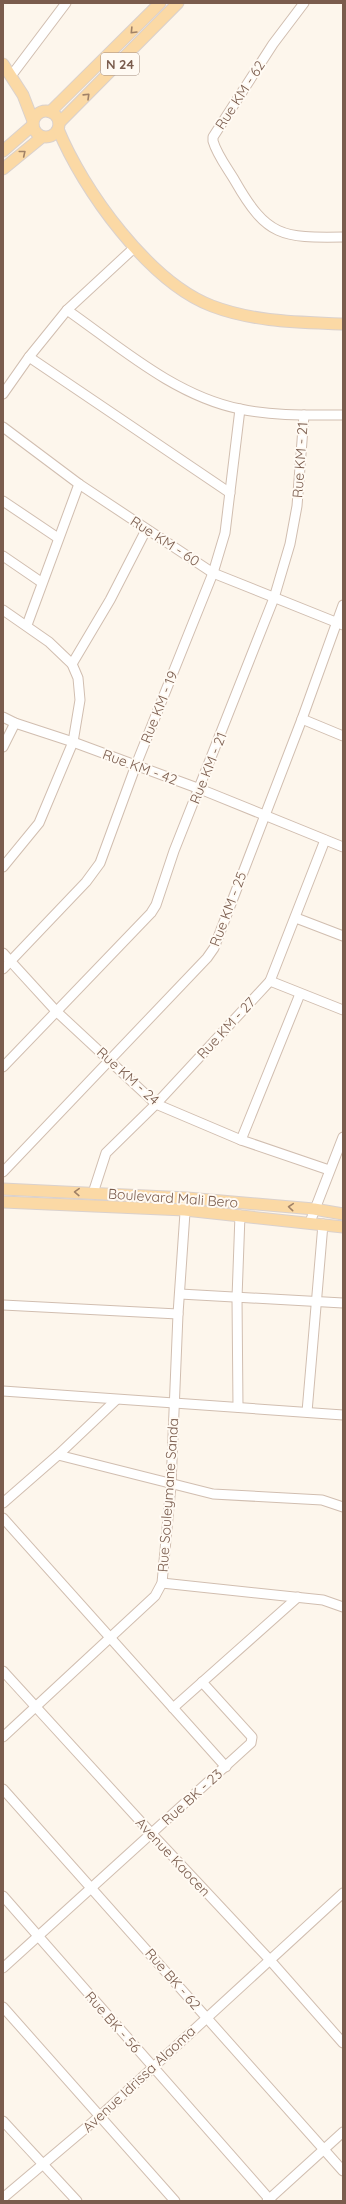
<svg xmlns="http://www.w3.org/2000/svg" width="346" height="2204" font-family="Quicksand,sans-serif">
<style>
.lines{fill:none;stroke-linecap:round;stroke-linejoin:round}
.minor-casing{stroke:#d1beb0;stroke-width:11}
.major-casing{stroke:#dad1cd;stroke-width:13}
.minor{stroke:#fff;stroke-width:9}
.major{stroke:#fbd9a5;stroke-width:11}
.oneway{stroke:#a18267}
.labels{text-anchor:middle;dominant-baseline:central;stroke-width:4;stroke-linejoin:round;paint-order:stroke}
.shield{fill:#fffaf3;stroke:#a28b7f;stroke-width:1}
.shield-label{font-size:13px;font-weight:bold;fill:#7a5c4d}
.street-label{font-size:14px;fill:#7a5c4d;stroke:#fffaf3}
</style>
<rect width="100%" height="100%" fill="#fdf6ec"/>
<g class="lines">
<g class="minor-casing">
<g id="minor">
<path d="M304,3L273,44L213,137V141C217,155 228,169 235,181C267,237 282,238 343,237"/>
<polyline points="11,76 66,3"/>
<path d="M67,310C120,347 175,396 240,409C273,416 309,415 343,415"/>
<polyline points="29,357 230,493"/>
<polyline points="3,394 29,357 67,310 134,248"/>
<polyline points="3,427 79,484 213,573 343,625"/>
<polyline points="3,501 58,538"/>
<polyline points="3,556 41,582"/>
<polyline points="3,610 49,642 72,664 78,678 80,700 73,742 39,823 3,867"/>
<polyline points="27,625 79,484"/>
<polyline points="72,664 110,600 146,530"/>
<polyline points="3,717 15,723 73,742 200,789 343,847"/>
<polyline points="302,719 343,736"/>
<polyline points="3,747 15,723"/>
<polyline points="296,918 343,936"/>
<polyline points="3,953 56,1011 156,1104 241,1140 329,1170"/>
<polyline points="3,969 86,882 100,863 136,765 213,573 225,533 240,409"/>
<polyline points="270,981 343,1010"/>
<polyline points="3,1067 151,913 156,905 174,851 274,598 290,544 297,506 304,415"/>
<polyline points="241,1140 300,994"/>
<polyline points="3,1172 207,958 214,948 302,719 343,605"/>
<polyline points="93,1193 106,1153 156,1104 270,981 325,840"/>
<polyline points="310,1222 343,1137"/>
<polyline points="180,1294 343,1303"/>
<polyline points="3,1305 178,1314"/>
<polyline points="3,1391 343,1415"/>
<polyline points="238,1407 237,1298 240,1215"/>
<polyline points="307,1412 323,1224"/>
<polyline points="58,1455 213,1494 322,1500 343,1507"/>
<polyline points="3,1503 58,1455 116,1400"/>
<polyline points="3,1518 226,1767"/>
<polyline points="162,1583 323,1600 343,1607"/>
<polyline points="3,1671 152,1834 269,1959 343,2043"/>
<polyline points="173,1708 298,1597"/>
<polyline points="3,1737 155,1596 162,1583 171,1485 178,1314 186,1198"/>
<polyline points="3,1789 343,2171"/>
<polyline points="3,1896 271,2201"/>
<polyline points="3,1968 251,1743 252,1737 202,1682"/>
<polyline points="3,2007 175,2201"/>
<polyline points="3,2121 77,2201"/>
<polyline points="3,2198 100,2116 343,1893"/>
<polyline points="267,2201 343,2132"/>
</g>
</g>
<g class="major-casing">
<g id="major">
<polyline points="3,64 23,95 33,121"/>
<circle cx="46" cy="124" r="13"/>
<polyline points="50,112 160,3"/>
<polyline points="59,123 178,3"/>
<path d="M58,129C83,190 149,282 212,306C254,322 298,322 343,324"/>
<polyline points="3,151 33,125"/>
<polyline points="3,169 42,137"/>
<polyline points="3,1189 187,1198 314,1209 343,1214"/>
<polyline points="3,1202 185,1210 343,1227"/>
</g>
</g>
<use href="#minor" class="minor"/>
<use href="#major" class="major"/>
</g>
<defs><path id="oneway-chevron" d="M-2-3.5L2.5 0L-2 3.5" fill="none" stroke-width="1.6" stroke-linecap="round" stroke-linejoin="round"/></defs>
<g class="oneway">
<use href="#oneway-chevron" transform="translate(133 31) rotate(134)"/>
<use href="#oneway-chevron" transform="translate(87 96) rotate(-44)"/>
<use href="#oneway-chevron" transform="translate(23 153) rotate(-39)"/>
<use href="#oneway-chevron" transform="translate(77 1192) rotate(-178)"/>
<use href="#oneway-chevron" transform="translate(291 1207) rotate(-175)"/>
</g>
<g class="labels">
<rect class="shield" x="101" y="53" width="38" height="22" rx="3"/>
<g class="shield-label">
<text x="120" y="64">N 24</text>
</g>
<g class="street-label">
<text transform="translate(240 95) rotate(-57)">Rue KM - 62</text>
<text transform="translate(300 460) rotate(-86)">Rue KM - 21</text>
<text transform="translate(165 541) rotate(33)">Rue KM - 60</text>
<text transform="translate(159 707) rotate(-68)">Rue KM - 19</text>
<text transform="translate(140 767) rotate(20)">Rue KM - 42</text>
<text transform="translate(208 768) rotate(-68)">Rue KM - 21</text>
<text transform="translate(228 909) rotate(-69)">Rue KM - 25</text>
<text transform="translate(226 1028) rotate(-47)">Rue KM - 27</text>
<text transform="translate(128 1076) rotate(42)">Rue KM - 24</text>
<text transform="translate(173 1198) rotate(4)">Boulevard Mali Bero</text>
<text transform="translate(168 1495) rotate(-86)">Rue Souleymane Sanda</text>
<text transform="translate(192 1797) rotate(-42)">Rue BK - 23</text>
<text transform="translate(173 1857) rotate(47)">Avenue Kaocen</text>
<text transform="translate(173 1979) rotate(49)">Rue BK - 62</text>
<text transform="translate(113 2022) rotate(49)">Rue BK - 56</text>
<text transform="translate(139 2079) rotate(-43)">Avenue Idrissa Alaoma</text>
</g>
</g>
<rect width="346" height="2204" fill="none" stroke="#7a5c4d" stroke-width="8"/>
</svg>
